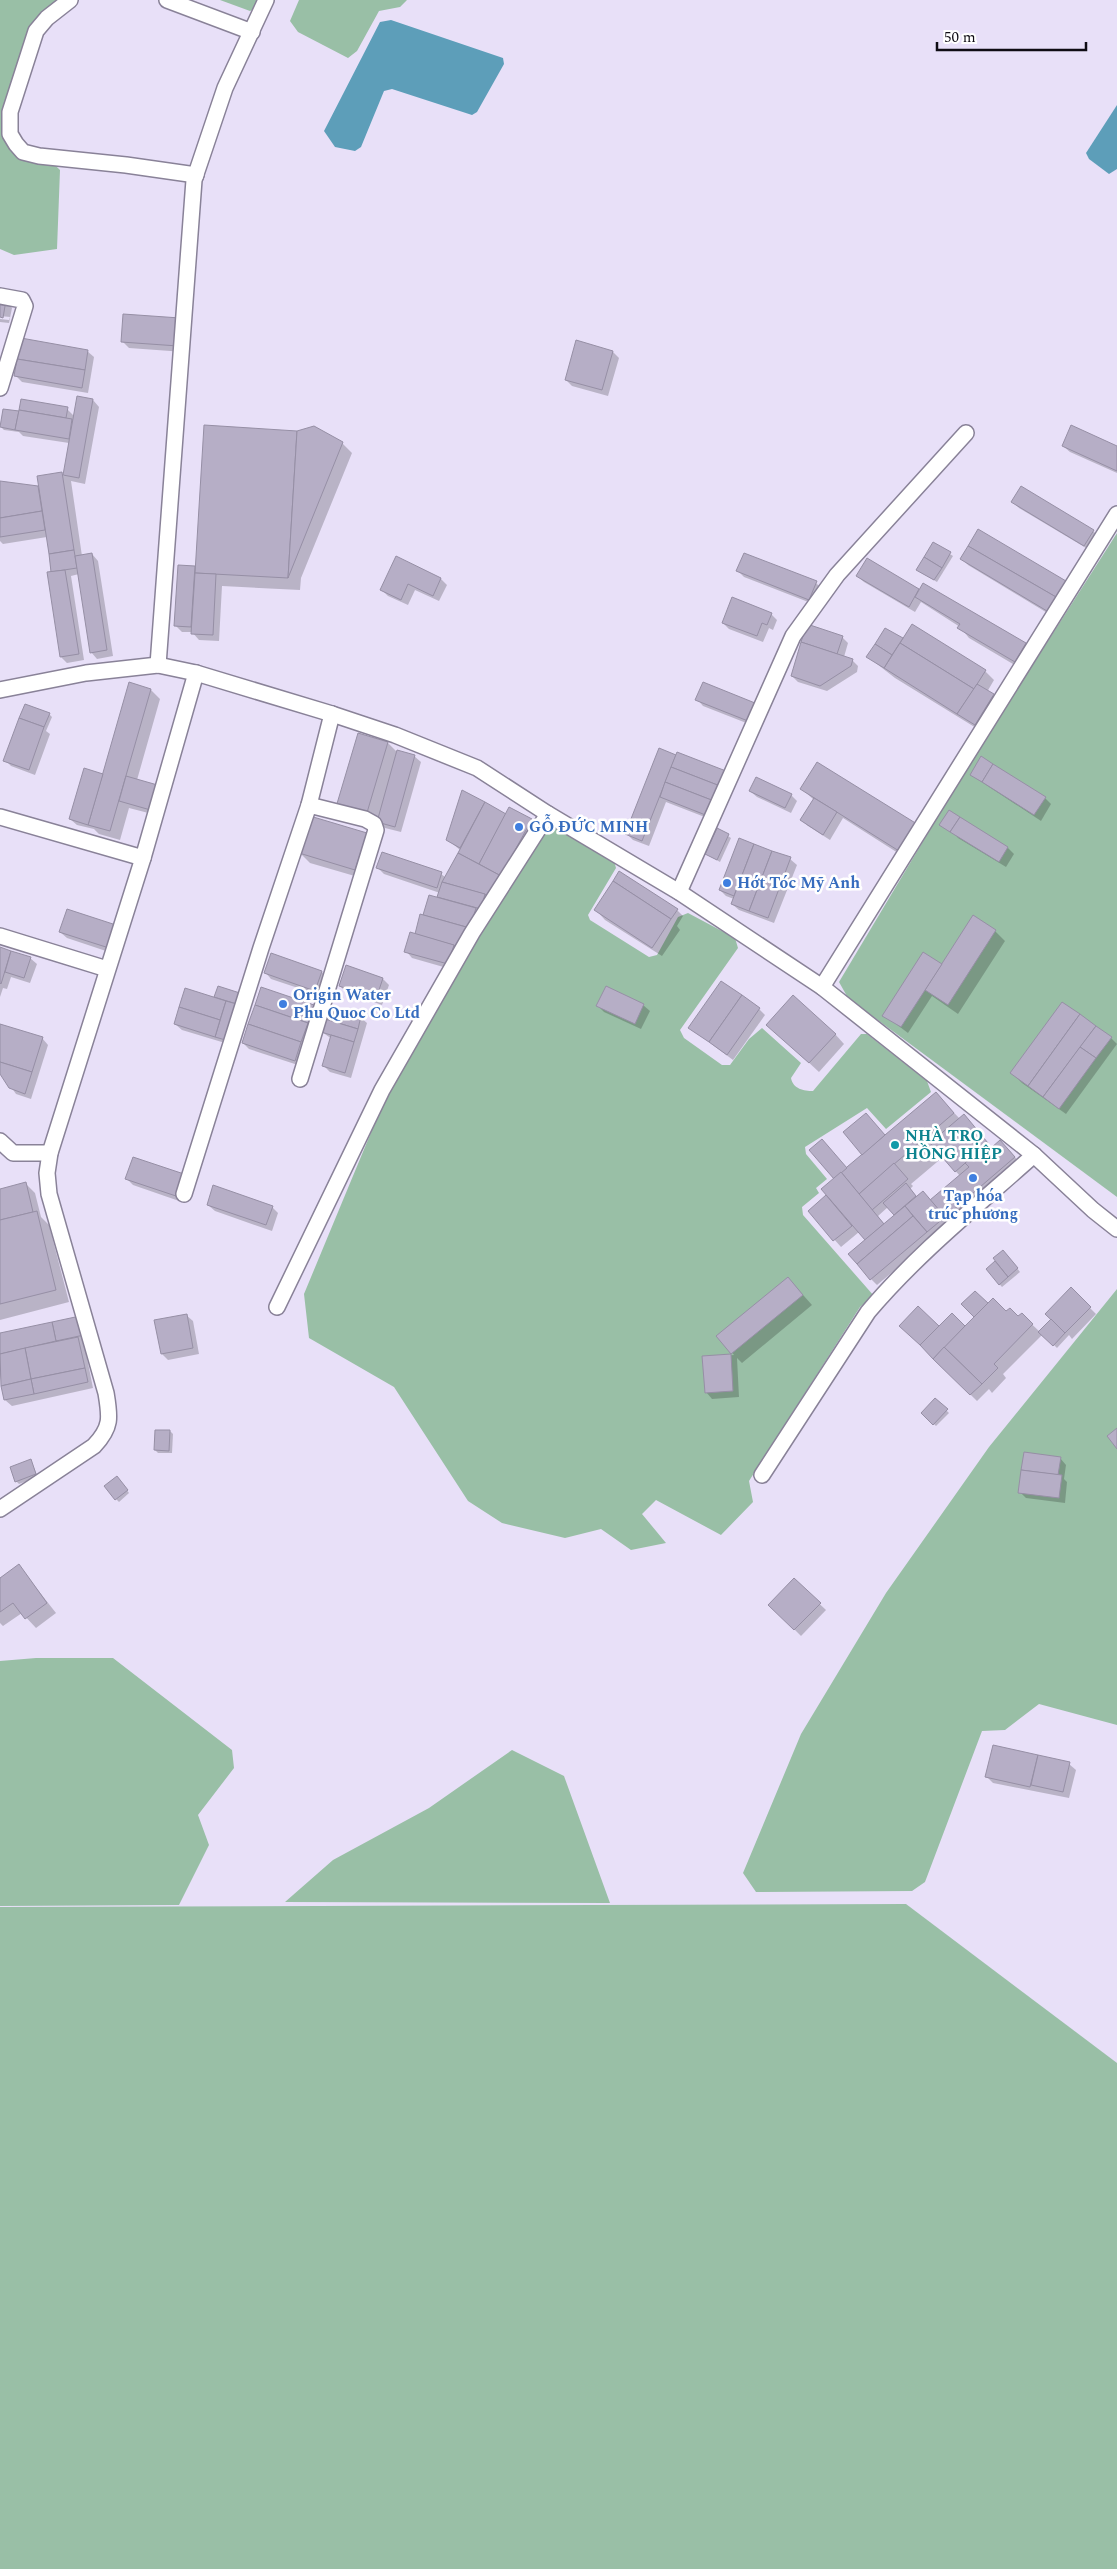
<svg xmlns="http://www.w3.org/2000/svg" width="1117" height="2569" font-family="Spectral,serif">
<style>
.green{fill:#99bfa6}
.water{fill:#5d9eb9}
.shadow{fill:#0003;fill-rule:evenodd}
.building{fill:#b6aec6;stroke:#968fa5}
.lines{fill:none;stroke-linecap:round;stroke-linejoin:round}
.minor-casing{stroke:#898298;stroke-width:18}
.minor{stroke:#fff;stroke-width:15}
.shop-dot{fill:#3f7fe0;stroke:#fff;stroke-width:2}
.culture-dot{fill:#0f9aa8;stroke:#fff;stroke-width:2}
.labels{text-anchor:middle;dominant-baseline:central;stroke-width:5;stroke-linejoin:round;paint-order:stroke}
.shop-label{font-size:16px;font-weight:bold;fill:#366cbe;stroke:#fff;text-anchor:start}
.culture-label{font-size:16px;font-weight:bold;fill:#0d838f;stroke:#fff;text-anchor:start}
</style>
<rect width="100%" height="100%" fill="#e8e0f8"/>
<g class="green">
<polygon points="0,0 61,0 43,14 4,106 2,128 9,146 53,163 60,170 57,249 14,255 0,249"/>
<polygon points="220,0 261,0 258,7 250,11"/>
<polygon points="299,0 407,0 400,7 379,11 357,51 348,58 298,32 290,21"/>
<polygon points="1117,533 1117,1197 848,998 839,982 968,766"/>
<path d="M547,823H555L614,861L616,868L588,915L590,920L649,957L657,955L678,917L688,913L735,938L738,948L680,1030L684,1038L722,1065H730L749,1039L762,1028L801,1063L791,1078C793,1089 804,1091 813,1091L861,1034H867L927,1081L931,1092L886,1129L867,1108L805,1147L806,1154L827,1179L816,1188L819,1193L802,1207L803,1215L874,1296L860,1307L749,1481L753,1502L721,1535L656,1500L642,1514L666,1543L631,1550L601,1529L565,1538L502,1523L468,1501L394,1387L309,1338L304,1294L387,1094L476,935Z"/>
<polygon points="1117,1289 1117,1725 1039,1704 1005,1730 982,1731 925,1882 912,1891 756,1892 743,1873 801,1734 886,1593 989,1447"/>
<polygon points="36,1658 113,1658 232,1750 234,1768 198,1815 209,1845 179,1905 0,1906 0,1661"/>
<polygon points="512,1750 564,1776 610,1903 285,1902 333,1860 429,1808"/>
<polygon points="906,1904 1117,2063 1117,2569 0,2569 0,1907"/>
</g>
<g class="water">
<polygon points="391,20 503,58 504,64 477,112 472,115 392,89 384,91 361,147 355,151 335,147 324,131 380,22"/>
<polygon points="1117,105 1117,169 1109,174 1089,159 1086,153"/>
</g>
<g class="shadow">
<polygon points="6,301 12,308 9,323 0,322 0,319 9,320 10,317 0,316"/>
<polygon points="124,316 184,352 129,348 123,342"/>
<polygon points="87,351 94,357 88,393 22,382 16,376"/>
<polygon points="613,352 619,358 608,396 572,386 566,380"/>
<polygon points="78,397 93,400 99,407 85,484 71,481 82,556 92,554 98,561 113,656 97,659 91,652 79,574 71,576 84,660 67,663 61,657 47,537 3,544 0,541 0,484 37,487 40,490 61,473 64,476 69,443 23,436 19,432 4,430 1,427 18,412 67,409 74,416"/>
<polygon points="342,443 352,453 301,578 300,590 222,586 219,641 199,640 192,632 182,632 175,625 179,566 196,567"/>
<polygon points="1063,446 1117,447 1117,473 1070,452"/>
<polygon points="1013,502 1093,531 1099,537 1091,551 1019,508"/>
<polygon points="934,544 953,556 937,582 920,572"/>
<polygon points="396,558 441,579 447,585 439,601 415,590 408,605 388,596 382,590"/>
<polygon points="962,559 1065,582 1075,591 1054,617 968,565"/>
<polygon points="738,571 816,583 822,589 816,605 744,577"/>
<polygon points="857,576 920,591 923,585 1025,644 1035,654 1025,671 969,638 960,627 921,602 915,612 864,582"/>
<polygon points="771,614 777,620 773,630 769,628 763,642 729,629 723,623"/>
<polygon points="842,637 848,643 844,657 852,660 858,666 857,672 827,691 798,682 792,676"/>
<polygon points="902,639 985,671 994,680 987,692 1000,702 981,731 895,678 868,657"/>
<polygon points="703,684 754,726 703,706 697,699"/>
<polygon points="151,690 160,699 137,780 160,816 129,808 120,840 99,834 94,829 77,825 70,819 104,776"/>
<polygon points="49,714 52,717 46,731 50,734 35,775 11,766 5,760"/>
<polygon points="359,735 388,743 398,753 414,756 421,762 401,832 385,828 377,820 347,816"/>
<polygon points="659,750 715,821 666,802 649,846 633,840 627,834"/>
<polygon points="974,777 1045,798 1051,804 1041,821"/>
<polygon points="802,789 916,825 909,860 843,818 830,840 808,826 801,820 814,800"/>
<polygon points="750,791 791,795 797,801 791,813 757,797"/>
<polygon points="463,792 506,815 531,820 537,826 454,970 412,958 406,951 440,893 384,874 378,868 441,874 445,877 460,850 447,839"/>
<polygon points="949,811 1008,848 1014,854 1006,867 958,838 955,834"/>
<polygon points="718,830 731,838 720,862 706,854"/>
<polygon points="366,834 376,843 365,879 310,863 300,853"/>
<polygon points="739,839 790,859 797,865 774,923 739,910 732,904 734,899 726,896 720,890"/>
<polygon points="68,910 115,954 67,938 60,932"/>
<polygon points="596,910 677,910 683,916 677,926 680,930 662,956 605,920"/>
<polygon points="995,931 1005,941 958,1014 932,996 908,1033 884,1015 942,965"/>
<polygon points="0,948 30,958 37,964 30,983 11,977 7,989 3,988 0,997"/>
<polygon points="271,955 322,972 328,979 322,996 271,979 265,972"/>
<polygon points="383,979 389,985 382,1005 346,992 340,986"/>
<polygon points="243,995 235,1046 182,1030 175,1024 219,1000 216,997"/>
<polygon points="643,1005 650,1011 641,1029 604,1012 598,1006"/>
<polygon points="314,1006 320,1012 301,1066 249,1049 243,1043"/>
<polygon points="759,1009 765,1015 733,1060 690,1028"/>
<polygon points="360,1017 367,1023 351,1078 330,1072 324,1066 332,1039 322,1032"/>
<polygon points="0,1026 42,1038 48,1045 31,1099 16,1094 0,1071"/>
<polygon points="778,1034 835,1034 844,1044 819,1072"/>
<polygon points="1111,1038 1117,1044 1066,1114 1022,1083 1012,1073"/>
<path d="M936,1094L960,1119L970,1122L992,1149L1010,1151L1024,1168L952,1222L877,1285L871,1279L866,1240L859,1232L841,1247L809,1211L828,1195L847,1169ZM943,1157L960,1176L931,1201L917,1197L910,1189L913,1186L911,1184ZM888,1207L895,1215L885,1225L878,1216Z"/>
<polygon points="127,1179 189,1181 182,1202 133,1185"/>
<polygon points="25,1183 35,1193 41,1217 49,1225 69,1302 0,1320 0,1190"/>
<polygon points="208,1205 272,1207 278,1213 272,1231 215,1211"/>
<polygon points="1006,1254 1020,1272 1002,1287 987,1270"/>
<polygon points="788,1278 812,1305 742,1363 737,1358 739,1397 712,1399 706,1392 703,1357 734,1355 718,1336"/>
<polygon points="1071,1289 1096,1314 1072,1339 1069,1335 1057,1348 1043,1334 1003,1374 1006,1378 992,1393 989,1389 977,1401 901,1326 919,1308 939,1328 965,1328 987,1305 1018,1318 1022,1315 1040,1332 1052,1319"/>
<polygon points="186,1315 193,1321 199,1354 168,1360 162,1354 156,1321"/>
<polygon points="80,1317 90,1341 84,1343 93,1388 12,1406 5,1400 0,1375 0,1335"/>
<polygon points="935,1400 949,1413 936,1426 922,1413"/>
<polygon points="170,1431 173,1434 172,1453 158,1453 155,1450"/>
<polygon points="1060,1458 1066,1465 1064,1479 1067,1482 1065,1503 1026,1498 1020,1492"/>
<polygon points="31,1461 38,1477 19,1484 16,1481"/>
<polygon points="120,1481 129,1493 119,1502 116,1499"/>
<polygon points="19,1566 56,1613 36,1628 22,1613 3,1626 0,1623 0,1579"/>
<polygon points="794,1580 826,1610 801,1636 770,1605"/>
<polygon points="994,1746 1069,1764 1076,1770 1069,1798 993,1783 986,1776"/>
</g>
<g class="building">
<polygon points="0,299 6,300 3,318 0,317"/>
<polygon points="123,314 180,318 178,346 121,342"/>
<polygon points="21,338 88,350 85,370 17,359"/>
<polygon points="576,340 613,351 602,390 565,380"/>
<polygon points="17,359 85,370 82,388 14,376"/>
<polygon points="77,396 93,399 79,478 63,475"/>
<polygon points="21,399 68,407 66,418 19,410"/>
<polygon points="3,409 19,411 15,430 0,427"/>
<polygon points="19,410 72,419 69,439 15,430"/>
<polygon points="204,425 297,431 288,578 195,573"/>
<polygon points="1071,425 1117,446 1117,471 1062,446"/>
<polygon points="314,426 343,442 288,578 297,431"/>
<polygon points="62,472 74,550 49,554 37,476"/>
<polygon points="0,481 38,486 42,511 0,518"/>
<polygon points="1021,486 1094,530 1084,546 1011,502"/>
<polygon points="42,511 45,530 0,537 0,518"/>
<polygon points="978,529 1066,581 1056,597 968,546"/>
<polygon points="933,542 951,552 942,568 924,557"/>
<polygon points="968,546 1056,597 1047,611 960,559"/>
<polygon points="74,550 77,568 51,572 49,554"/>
<polygon points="92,553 107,650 90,653 75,556"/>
<polygon points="744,553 817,581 809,600 736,571"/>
<polygon points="396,556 441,578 433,596 408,584 401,600 380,590"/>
<polygon points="924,557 942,568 934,580 916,570"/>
<polygon points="867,558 919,589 909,607 856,576"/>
<polygon points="178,565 195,566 191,627 174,626"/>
<polygon points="65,570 79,654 60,657 47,572"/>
<polygon points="195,573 216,574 213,635 191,634"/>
<polygon points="923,583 1026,643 1015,662 957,628 960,624 915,597"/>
<polygon points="732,597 772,613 767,625 762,623 757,636 722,623"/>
<polygon points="807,624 843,636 837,654 801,642"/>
<polygon points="912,624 986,670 974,689 900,643"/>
<polygon points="885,628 903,638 892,655 875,644"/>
<polygon points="801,642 853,659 851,666 820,686 791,676"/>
<polygon points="900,643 974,689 957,714 884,668"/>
<polygon points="875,644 892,655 884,668 866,657"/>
<polygon points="129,682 151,689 110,831 88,825"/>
<polygon points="703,682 755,703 748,721 695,700"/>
<polygon points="977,684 994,694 975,725 957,714"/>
<polygon points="25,704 50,713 44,727 19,718"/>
<polygon points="19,718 44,727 29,770 3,761"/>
<polygon points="358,733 388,742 366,816 336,807"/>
<polygon points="659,748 676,755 642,841 625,834"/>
<polygon points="397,750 415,755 395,827 377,822"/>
<polygon points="677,752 726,771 720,786 671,767"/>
<polygon points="981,756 993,764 982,782 970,775"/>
<polygon points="817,762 917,824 899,851 800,789"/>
<polygon points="993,764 1046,797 1034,815 982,782"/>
<polygon points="671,767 720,786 714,801 665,782"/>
<polygon points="84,768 103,774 88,825 69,819"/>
<polygon points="126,776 161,786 154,811 119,801"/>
<polygon points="756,777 792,794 785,808 749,791"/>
<polygon points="665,782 714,801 708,816 660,797"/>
<polygon points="462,790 485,802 460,848 446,840"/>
<polygon points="814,798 837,812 823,835 800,820"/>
<polygon points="485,802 506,814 479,864 458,853"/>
<polygon points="509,807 532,819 501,876 479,864"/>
<polygon points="949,810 960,817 950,832 939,825"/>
<polygon points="310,816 367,833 355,870 299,853"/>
<polygon points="960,817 1008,847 999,862 950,832"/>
<polygon points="717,828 729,834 717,860 705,854"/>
<polygon points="739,838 754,844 734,896 719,890"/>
<polygon points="754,844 772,851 749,911 731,904"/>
<polygon points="772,851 791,857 768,918 749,911"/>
<polygon points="382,852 442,872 437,888 376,868"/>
<polygon points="458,853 501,876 491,896 442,882"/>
<polygon points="619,871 678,909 671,919 613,881"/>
<polygon points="613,881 671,919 652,948 594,910"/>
<polygon points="442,882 485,894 481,909 437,897"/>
<polygon points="429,895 476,908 470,928 423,915"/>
<polygon points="67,909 116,925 109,948 59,932"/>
<polygon points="420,914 466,927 460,947 415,934"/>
<polygon points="973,915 996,930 948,1005 925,990"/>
<polygon points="410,932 454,945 448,964 404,952"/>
<polygon points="0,947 11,951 1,984 0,983"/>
<polygon points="11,951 31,957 24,978 5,972"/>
<polygon points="923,952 942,964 901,1027 882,1016"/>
<polygon points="271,953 322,971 315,991 264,973"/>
<polygon points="346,965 383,978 376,999 339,986"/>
<polygon points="721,981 742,995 709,1042 688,1028"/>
<polygon points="218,986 243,994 240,1005 214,997"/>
<polygon points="606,986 644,1004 635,1024 596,1006"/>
<polygon points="261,987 314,1005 308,1023 255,1005"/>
<polygon points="185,988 226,1001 220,1020 179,1007"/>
<polygon points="742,995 760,1008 727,1055 709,1042"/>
<polygon points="793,995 836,1034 809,1063 766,1025"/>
<polygon points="226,1001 240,1005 229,1041 215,1037"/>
<polygon points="1062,1002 1080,1014 1028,1086 1010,1073"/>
<polygon points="255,1005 308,1023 301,1042 248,1024"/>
<polygon points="329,1006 361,1016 358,1029 325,1019"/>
<polygon points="179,1007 220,1020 215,1037 174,1024"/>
<polygon points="1080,1014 1096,1026 1043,1097 1028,1086"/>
<polygon points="325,1019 358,1029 354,1042 321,1032"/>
<polygon points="0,1024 43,1037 32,1072 0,1062"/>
<polygon points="248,1024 301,1042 295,1061 242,1043"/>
<polygon points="1096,1026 1112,1037 1096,1058 1080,1047"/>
<polygon points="331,1035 354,1042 345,1073 322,1066"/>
<polygon points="1080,1047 1096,1058 1059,1109 1043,1097"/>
<polygon points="0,1062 32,1072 25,1094 9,1088 0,1074"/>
<polygon points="936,1092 954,1113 859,1194 841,1172"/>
<polygon points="866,1113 885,1135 862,1155 843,1132"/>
<polygon points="964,1114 988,1143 955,1172 930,1143"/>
<polygon points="822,1139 847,1168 834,1179 809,1150"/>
<polygon points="1000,1140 1015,1157 945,1217 930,1200 969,1167 965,1163 978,1152 982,1156"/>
<polygon points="133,1157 184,1174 176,1196 125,1179"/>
<polygon points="894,1163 908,1179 872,1210 859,1194"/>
<polygon points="841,1172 884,1224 865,1240 821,1189"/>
<polygon points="26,1182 33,1212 0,1220 0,1189"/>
<polygon points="906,1183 916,1196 894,1215 883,1203"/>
<polygon points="213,1185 273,1206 266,1225 207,1205"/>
<polygon points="923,1191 945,1217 927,1232 905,1206"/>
<polygon points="826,1195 852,1226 833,1241 808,1211"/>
<polygon points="905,1206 913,1216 857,1264 848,1254"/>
<polygon points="37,1211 56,1290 0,1304 0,1220"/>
<polygon points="913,1216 927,1232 870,1280 857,1264"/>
<polygon points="1003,1250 1018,1268 1008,1277 993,1258"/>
<polygon points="995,1261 1008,1277 999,1285 986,1269"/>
<polygon points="788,1277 803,1295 731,1354 716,1336"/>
<polygon points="1071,1287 1091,1307 1065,1333 1045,1314"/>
<polygon points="975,1291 988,1303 974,1317 961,1304"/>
<polygon points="993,1298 1006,1311 1010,1308 1018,1316 1022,1313 1033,1324 994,1364 998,1368 982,1384 944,1347"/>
<polygon points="918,1306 939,1326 920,1345 899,1326"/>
<polygon points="952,1313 965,1326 933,1359 920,1345"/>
<polygon points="187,1314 193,1348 161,1354 154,1320"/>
<polygon points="80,1316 84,1335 56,1341 52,1322"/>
<polygon points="1051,1319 1065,1333 1053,1346 1038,1332"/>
<polygon points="52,1322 56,1341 0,1354 0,1333"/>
<polygon points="78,1337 85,1368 31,1379 25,1348"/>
<polygon points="944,1347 982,1384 970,1395 933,1359"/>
<polygon points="25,1348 31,1379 1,1386 0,1354"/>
<polygon points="731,1354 733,1391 705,1393 702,1356"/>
<polygon points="85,1368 88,1382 34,1394 31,1379"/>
<polygon points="31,1379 34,1394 4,1400 1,1386"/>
<polygon points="935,1398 948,1409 933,1425 921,1413"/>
<polygon points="1117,1428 1117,1449 1107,1436"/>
<polygon points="155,1430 170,1430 169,1451 154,1450"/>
<polygon points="1024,1452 1061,1457 1058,1475 1021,1470"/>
<polygon points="31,1459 36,1474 15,1482 10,1467"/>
<polygon points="1021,1470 1062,1475 1059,1498 1018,1493"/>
<polygon points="117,1476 128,1490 115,1500 104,1486"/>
<polygon points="19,1564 47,1603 25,1619 13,1603 0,1612 0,1578"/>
<polygon points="794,1578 821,1603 794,1630 768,1605"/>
<polygon points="993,1745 1038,1755 1030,1787 985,1777"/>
<polygon points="1038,1755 1070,1762 1063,1792 1031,1785"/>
</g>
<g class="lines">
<g class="minor-casing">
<g id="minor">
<polyline points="70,0 47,18 36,31 10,112 10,134 16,144 23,152 39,156 126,165 196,175"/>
<polyline points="167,0 252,32"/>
<polyline points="0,296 22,300 25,306 0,388"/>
<polyline points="158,665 194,180 225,88 266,0"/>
<polyline points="0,690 86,673 158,665 196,673 332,714 395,735 477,768 548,814 679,892 822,987 1034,1155 1093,1210 1117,1229"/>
<polyline points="0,817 143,858"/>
<polyline points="679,892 793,636 837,575 966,433"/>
<polyline points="0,936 107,969"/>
<polyline points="822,987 1117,514"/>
<polyline points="300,1079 376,830 374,824 365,819 309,805"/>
<polyline points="0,1141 13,1153 50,1153"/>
<polyline points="184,1194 261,948 309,805 332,714"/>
<polyline points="277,1307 382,1090 472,933 548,814"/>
<path d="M762,1475L868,1312C917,1254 978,1205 1034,1155"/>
<path d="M0,1509L94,1446C112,1427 110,1417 106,1393L49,1194L47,1173L50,1153L143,858L196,673"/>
</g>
</g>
<use href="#minor" class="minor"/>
</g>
<g class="shop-dot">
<circle cx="519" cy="827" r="5"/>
<circle cx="727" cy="883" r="5"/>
<circle cx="283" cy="1004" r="5"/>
<circle cx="973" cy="1178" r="5"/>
</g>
<circle class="culture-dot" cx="895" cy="1145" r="5"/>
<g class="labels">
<g class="shop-label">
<text x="529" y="827">GỖ ĐỨC MINH</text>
<text x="737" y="883">Hớt Tóc Mỹ Anh</text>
<text x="293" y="995">Origin Water<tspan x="293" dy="18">Phu Quoc Co Ltd</tspan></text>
<text x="973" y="1196" text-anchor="middle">Tạp hóa<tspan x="973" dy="18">trúc phương</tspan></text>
</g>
<g class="culture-label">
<text x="905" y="1136">NHÀ TRỌ<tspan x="905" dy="18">HỒNG HIỆP</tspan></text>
</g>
</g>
<path d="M937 42v8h149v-8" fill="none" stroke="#0f0c14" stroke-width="2.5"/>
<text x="944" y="42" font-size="15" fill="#0f0c14" stroke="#ffffff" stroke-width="4" paint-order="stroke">50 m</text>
</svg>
